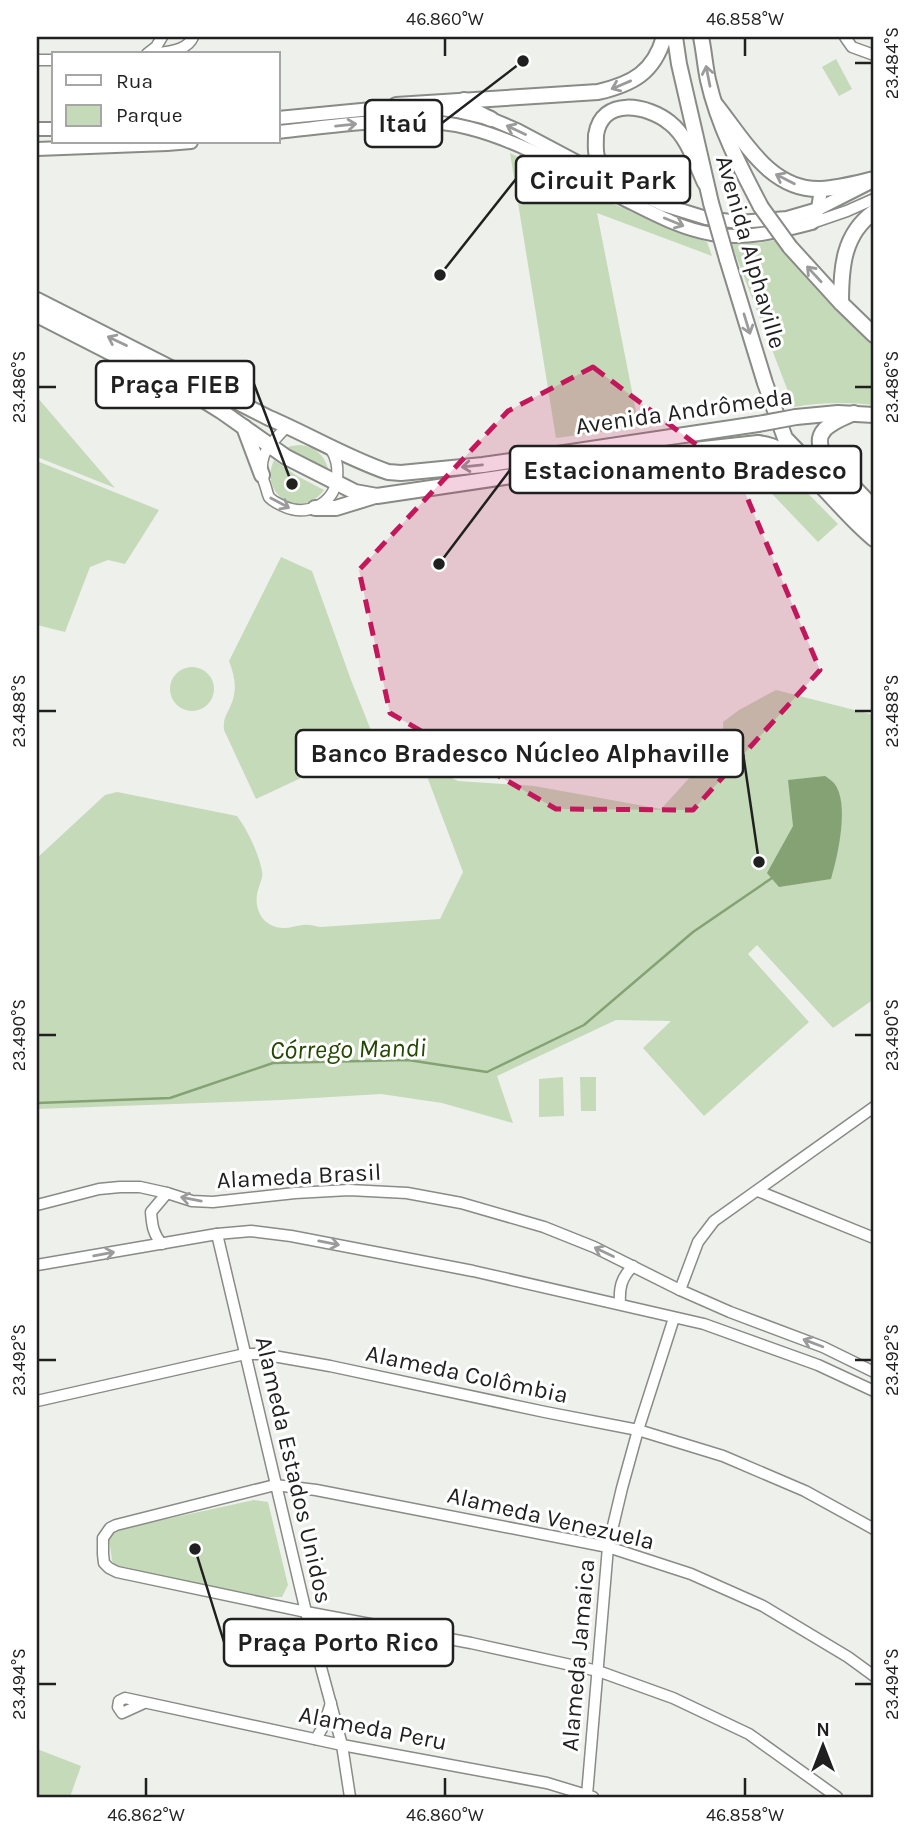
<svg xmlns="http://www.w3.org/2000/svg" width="911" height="1834" font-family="Karla,sans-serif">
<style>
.green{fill:#c5dab9}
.water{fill:#85a274}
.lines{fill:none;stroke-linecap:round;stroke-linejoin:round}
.stream{stroke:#85a274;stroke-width:2.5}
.minor-casing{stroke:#898b87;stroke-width:13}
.tertiary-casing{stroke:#898b87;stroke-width:16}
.secondary-casing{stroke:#898b87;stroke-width:18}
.minor{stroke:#fff;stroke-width:10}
.tertiary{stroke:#fff;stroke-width:12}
.secondary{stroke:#fff;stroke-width:14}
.secondary-bridge-casing{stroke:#898b87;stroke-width:18;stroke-linecap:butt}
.secondary-bridge{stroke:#fff;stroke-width:14}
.oneway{stroke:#9a9b9a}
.marked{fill:#c2185b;fill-opacity:0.2;stroke:#c2185b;stroke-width:5;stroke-dasharray:14 9;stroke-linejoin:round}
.ticks{fill:none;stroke:#1f201f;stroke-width:2.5}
.labels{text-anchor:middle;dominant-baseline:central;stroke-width:6;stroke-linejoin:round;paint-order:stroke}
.street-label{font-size:24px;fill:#1f201f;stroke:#fff}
.water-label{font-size:26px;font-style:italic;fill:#244700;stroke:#fff}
.leader{fill:none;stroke:#1f201f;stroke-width:2.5}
.callout-dot{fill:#1f201f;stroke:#fff;stroke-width:2.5}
.callout{fill:#fff;stroke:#1f201f;stroke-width:2.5}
.callout-label{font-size:26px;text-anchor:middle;font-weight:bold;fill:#1f201f}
.neatline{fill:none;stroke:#1f201f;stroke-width:2.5}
.ticks-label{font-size:18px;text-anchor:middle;fill:#1f201f}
</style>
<rect width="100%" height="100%" fill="#eef0ec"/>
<g class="green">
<polygon points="836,59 852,89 839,96 822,67"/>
<polygon points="510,153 611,203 707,242 712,256 597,213 639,427 556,438"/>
<path d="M775,240L805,275L874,344V405C847,402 821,402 794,407L731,243H760Z"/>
<polygon points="37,397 115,488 37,457"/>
<path d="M300,445C316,447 327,457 329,474L284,449L291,446Z"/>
<polygon points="734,454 756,454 778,463 838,524 818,542"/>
<path d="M274,460L297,476L324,490C301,521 258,495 274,460Z"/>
<polygon points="37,461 159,510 125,564 108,560 90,567 65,632 37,625"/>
<path d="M281,557L312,571L351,680L376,743L256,799L224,730C223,719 226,716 230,707C238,691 235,677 229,661Z"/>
<circle cx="192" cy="689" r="22"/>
<path d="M776,690L874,715V999L833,1028L757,945L748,954L809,1022L704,1116L643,1048L671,1021L616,1020L497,1076L513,1123L442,1103L381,1094L281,1100L37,1109V858L105,795L117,792L237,816C247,829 259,854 262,871C263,878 261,880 259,887C253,903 258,922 276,927C287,930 293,926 303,925C309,924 314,926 320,927L440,919L463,872L422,763L458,781L534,786L661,809L723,741V722L739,710Z"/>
<polygon points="563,1077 564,1116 539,1117 539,1079"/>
<polygon points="580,1077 596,1077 596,1111 581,1111"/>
<polygon points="254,1500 268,1502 288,1585 282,1597 268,1597 116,1567 112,1561 109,1537 116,1530"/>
<polygon points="37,1749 81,1766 70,1797 37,1797"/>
</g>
<path class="water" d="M825,776C828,778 831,780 834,783C850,802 838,856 831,879L779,887L767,873L793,826L788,780Z"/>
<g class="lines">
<polyline class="stream" points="37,1103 170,1098 273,1063 408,1060 487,1072 584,1025 693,932 772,878"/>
<g class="minor-casing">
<g id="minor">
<polyline points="845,37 852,47 874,55"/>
<polyline points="147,54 156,47 162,37"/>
<path d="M155,54C169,51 187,51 193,37"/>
<polyline points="37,60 54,60"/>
<polyline points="812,223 847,211 874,199"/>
<path d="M288,425C280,435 269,443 264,455C261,464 261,473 264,482C266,486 267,493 269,497C272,501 279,504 283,506C306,517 333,505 337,479C338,467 337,458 330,448"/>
<polyline points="758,1191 874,1238"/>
<polyline points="37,1205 99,1189 120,1187 140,1187 167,1193 192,1201 213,1202 295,1193 349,1190 407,1193 461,1203 544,1227 594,1247 680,1290 730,1312 823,1347 874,1372"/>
<polyline points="217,1234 306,1612 342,1745 350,1797"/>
<path d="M162,1244C153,1234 152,1225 151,1212L167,1193"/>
<polyline points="37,1265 217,1234 251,1231 291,1236 473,1271 704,1324 818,1365 874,1391"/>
<polyline points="680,1290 698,1242 714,1221 874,1107"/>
<path d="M620,1304C619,1288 621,1278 633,1266"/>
<polyline points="37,1401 245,1354 262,1354 330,1366 545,1412 638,1430 723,1456 805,1491 874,1529"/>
<polyline points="144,1703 122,1713 118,1707 119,1701 125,1698 342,1745 547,1783 593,1797"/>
<polyline points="316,1739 324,1725 331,1703"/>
<polyline points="587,1795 608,1547 622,1488 638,1430 674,1318"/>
<polyline points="837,1797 749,1734 673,1698 598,1671 471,1643 306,1612 117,1572 109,1568 104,1563 103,1554 103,1538 110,1528 116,1525 275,1485 316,1490 608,1547 691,1574 763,1606 848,1657 874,1676"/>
</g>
</g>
<g class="tertiary-casing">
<g id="tertiary">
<polyline points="425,107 457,111 491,119 517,130 617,183 664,205 706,218 739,222 787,218 818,209 869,183"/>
<polyline points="278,118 403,106"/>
<polyline points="37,129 54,129"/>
<path d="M278,132C337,126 412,113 469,128C524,142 573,173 624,199C652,213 681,229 712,234C746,240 780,231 812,223L818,209L821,189"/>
<polyline points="37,149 167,144 191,142"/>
</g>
</g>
<g class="secondary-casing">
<g id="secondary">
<polyline points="675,37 679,64 711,203"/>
<path d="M701,37C704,51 705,66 708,80C718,125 740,167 761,207"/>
<path d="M464,100C471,110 480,114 491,119"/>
<path d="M396,105L598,92C633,84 654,72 664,37"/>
<path d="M716,105C744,140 770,191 821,189C839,188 857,183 874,179"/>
<path d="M617,183C610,175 600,167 597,157C595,150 596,142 596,135C602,96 648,105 670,123C688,137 696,164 705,183"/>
<polyline points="790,247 841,303 874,335"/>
<polyline points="727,259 765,383 785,438 811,465"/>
<path d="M37,300L269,418C309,435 347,458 388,472L401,473L483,465L758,424"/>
<path d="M841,303C841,268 843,234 874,212"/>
<path d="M37,315L205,401L221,411L286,457L355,492L377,496L667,453L758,443C765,444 772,445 778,449C815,472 841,512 874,539"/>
<path d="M854,413C833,422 808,431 826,458L874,508"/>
<polyline points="796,417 838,413 874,415"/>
<polyline points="244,427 262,475"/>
<polyline points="826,479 874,525"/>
<polyline points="315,508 336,508 375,496"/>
</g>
</g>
<use href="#minor" class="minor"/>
<use href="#tertiary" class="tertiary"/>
<use href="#secondary" class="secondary"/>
<g class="secondary-bridge-casing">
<g id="secondary-bridge">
<polyline points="711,203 727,259"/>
<polyline points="761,207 790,247"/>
<polyline points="758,424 796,417"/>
</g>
</g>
<use href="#secondary-bridge" class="secondary-bridge"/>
</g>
<defs><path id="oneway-shaft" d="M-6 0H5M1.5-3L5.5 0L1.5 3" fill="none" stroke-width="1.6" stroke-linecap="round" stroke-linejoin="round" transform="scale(1.75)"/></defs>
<g class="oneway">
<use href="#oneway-shaft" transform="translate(708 76) rotate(-101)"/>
<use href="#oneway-shaft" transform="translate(621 85) rotate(157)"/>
<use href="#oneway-shaft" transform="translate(346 125) rotate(-6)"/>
<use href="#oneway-shaft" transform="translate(516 130) rotate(-155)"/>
<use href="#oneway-shaft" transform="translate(785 179) rotate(-153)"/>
<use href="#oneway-shaft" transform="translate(674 222) rotate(22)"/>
<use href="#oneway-shaft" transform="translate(814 274) rotate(-133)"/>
<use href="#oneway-shaft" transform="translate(747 324) rotate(73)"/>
<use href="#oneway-shaft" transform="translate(117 341) rotate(-154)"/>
<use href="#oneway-shaft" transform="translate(472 466) rotate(174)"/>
<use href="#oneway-shaft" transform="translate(280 503) rotate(28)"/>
<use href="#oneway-shaft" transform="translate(191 1199) rotate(-169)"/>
<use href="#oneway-shaft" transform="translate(329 1243) rotate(11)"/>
<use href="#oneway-shaft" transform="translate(604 1252) rotate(-154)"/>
<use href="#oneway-shaft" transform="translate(104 1254) rotate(-10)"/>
<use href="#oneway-shaft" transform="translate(813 1343) rotate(-159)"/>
</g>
<path class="marked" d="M593,367L738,476L820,670L693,810L556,809L390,713L359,570L508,411Z"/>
<path class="ticks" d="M445,38V56M745,38V56M855,63H872M38,387H56M855,387H872M38,711H56M855,711H872M38,1035H56M855,1035H872M38,1360H56M855,1360H872M38,1684H56M855,1684H872M146,1778V1796M445,1778V1796M745,1778V1796"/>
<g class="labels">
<g class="street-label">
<text transform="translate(751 252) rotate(74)">Avenida Alphaville</text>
<text transform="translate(684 411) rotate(-8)">Avenida Andrômeda</text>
<text transform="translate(299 1176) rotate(-3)">Alameda Brasil</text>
<text transform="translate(467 1374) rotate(12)">Alameda Colômbia</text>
<text transform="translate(294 1470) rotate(77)">Alameda Estados Unidos</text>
<text transform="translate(551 1518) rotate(13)">Alameda Venezuela</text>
<text transform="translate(578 1655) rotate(-85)">Alameda Jamaica</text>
<text transform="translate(373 1728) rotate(11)">Alameda Peru</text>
</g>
<g class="water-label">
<text transform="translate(348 1049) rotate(-1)">Córrego Mandi</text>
</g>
</g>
<path class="leader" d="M523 61L442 123M440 275L516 179M292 484L254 384M439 564L510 470M759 862L743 753M195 1549L224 1642"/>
<g class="callout-dot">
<circle cx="523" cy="61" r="7"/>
<circle cx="440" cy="275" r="7"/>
<circle cx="292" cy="484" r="7"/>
<circle cx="439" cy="564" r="7"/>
<circle cx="759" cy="862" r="7"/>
<circle cx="195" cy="1549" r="7"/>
</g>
<g class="callout">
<rect x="365" y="100" width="77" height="47" rx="7"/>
<rect x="516" y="156" width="174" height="47" rx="7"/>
<rect x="96" y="361" width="158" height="47" rx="7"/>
<rect x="510" y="446" width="351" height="47" rx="7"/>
<rect x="296" y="730" width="447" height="47" rx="7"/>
<rect x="224" y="1619" width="229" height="47" rx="7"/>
</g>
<g class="callout-label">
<text x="403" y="132">Itaú</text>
<text x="603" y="189">Circuit Park</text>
<text x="175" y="393">Praça FIEB</text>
<text x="685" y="479">Estacionamento Bradesco</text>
<text x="520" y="762">Banco Bradesco Núcleo Alphaville</text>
<text x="338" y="1651">Praça Porto Rico</text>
</g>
<rect width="911" height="1834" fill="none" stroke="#ffffff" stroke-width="77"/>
<rect x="52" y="52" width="228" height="91" fill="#ffffff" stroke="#a5a6a5" stroke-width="2"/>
<rect x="66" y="75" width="35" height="10" fill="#ffffff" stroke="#a5a6a5" stroke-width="2"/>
<text x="116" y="88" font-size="21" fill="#1f201f">Rua</text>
<rect x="66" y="105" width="35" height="21" fill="#c5dab9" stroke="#a5a6a5" stroke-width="2"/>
<text x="116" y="122" font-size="21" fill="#1f201f">Parque</text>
<g transform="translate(823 1746)" stroke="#ffffff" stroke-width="5" paint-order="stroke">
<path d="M0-5L12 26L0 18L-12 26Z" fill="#1f201f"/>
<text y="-10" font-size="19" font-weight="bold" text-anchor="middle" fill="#1f201f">N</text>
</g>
<rect x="38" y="38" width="834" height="1758" class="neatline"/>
<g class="ticks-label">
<text x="445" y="25">46.860°W</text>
<text x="745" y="25">46.858°W</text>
<text transform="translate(892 63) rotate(-90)" y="6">23.484°S</text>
<text transform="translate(19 387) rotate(-90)" y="6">23.486°S</text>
<text transform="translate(892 387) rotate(-90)" y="6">23.486°S</text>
<text transform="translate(19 711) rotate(-90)" y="6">23.488°S</text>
<text transform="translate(892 711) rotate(-90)" y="6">23.488°S</text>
<text transform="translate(19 1035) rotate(-90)" y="6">23.490°S</text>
<text transform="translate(892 1035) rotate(-90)" y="6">23.490°S</text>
<text transform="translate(19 1360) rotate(-90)" y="6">23.492°S</text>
<text transform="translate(892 1360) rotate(-90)" y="6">23.492°S</text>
<text transform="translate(19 1684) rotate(-90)" y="6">23.494°S</text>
<text transform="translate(892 1684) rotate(-90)" y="6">23.494°S</text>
<text x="146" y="1821">46.862°W</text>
<text x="445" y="1821">46.860°W</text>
<text x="745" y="1821">46.858°W</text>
</g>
</svg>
